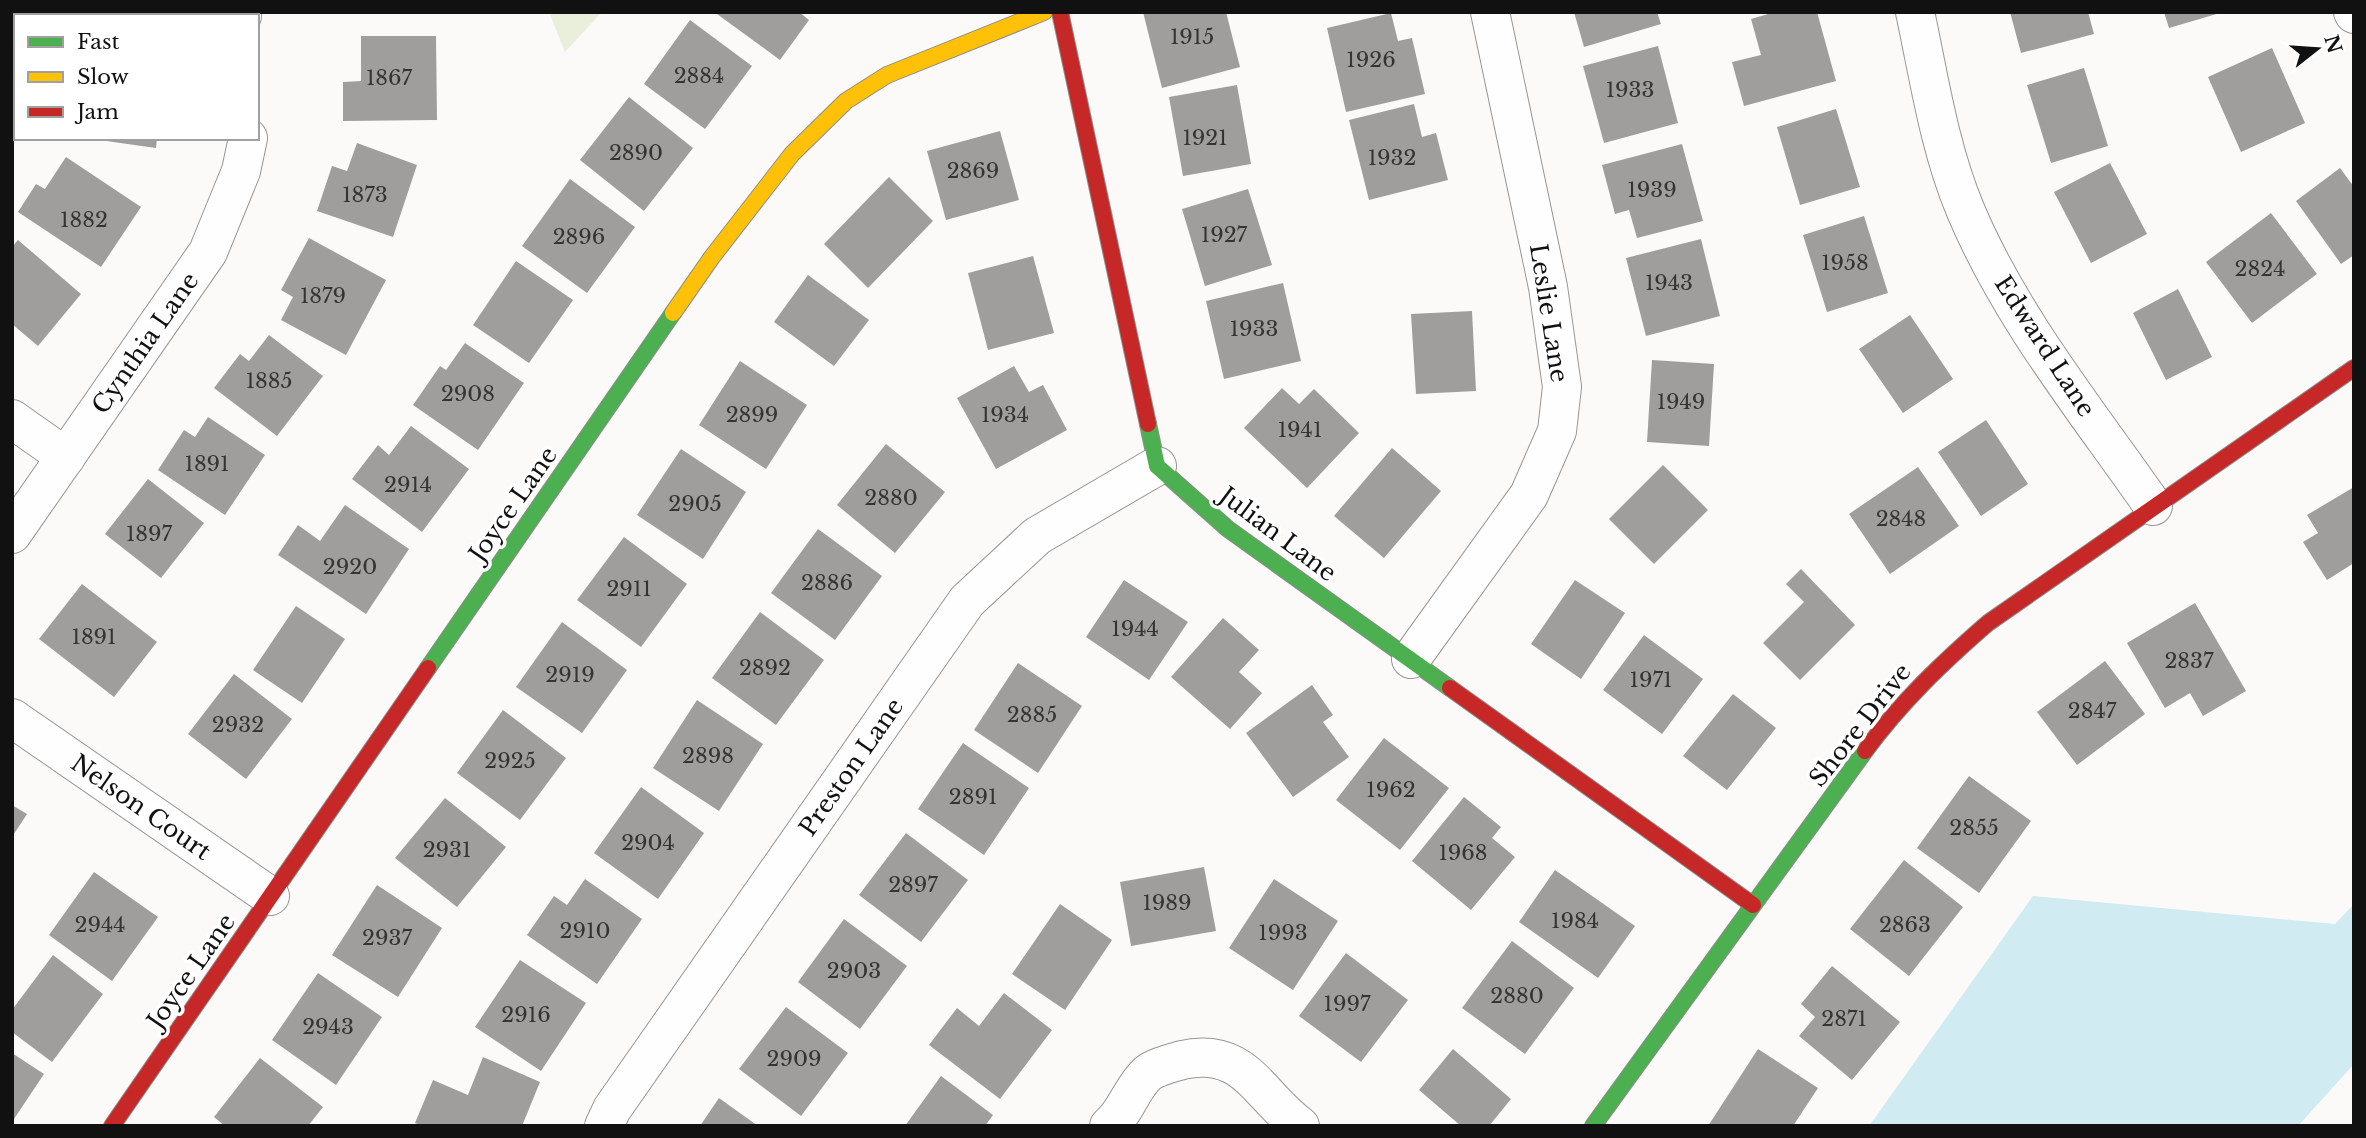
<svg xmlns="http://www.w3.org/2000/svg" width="2366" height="1138" font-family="'Libre Baskerville',serif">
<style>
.green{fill:#e9efda}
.water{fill:#d1ebf2}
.building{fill:#a09e9c}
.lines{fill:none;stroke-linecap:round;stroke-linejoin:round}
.street-casing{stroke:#979695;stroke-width:40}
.fast-casing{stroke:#8d8d8c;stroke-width:18}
.slow-casing{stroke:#8d8d8c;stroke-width:18}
.jam-casing{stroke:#8d8d8c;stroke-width:18}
.street{stroke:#fffefe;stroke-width:38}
.fast{stroke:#4caf50;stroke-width:16}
.slow{stroke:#ffc107;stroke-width:16}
.jam{stroke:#c62828;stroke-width:16}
.labels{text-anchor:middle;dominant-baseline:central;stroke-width:7;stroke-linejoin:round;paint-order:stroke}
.number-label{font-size:21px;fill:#353434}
.street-label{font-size:24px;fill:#111;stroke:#fff}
</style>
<rect width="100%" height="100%" fill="#fcfaf8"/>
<polygon class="green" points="549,12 602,12 565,52"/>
<polygon class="water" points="2033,896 2335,924 2354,904 2354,1064 2298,1126 1869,1126"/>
<g class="building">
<polygon points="94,12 157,12 156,16 93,16"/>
<polygon points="719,12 799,12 809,20 780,60 717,14"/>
<polygon points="1143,12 1226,12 1240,67 1162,88"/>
<polygon points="1574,12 1657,12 1661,24 1584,47"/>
<polygon points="1775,12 1817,12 1836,81 1744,106 1732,62 1761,55 1751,19"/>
<polygon points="2010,12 2088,12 2094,34 2021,53"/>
<polygon points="2164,12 2219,12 2220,13 2169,28"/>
<polygon points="1391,13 1398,41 1412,38 1425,94 1346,112 1327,28"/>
<polygon points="690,20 752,66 705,129 644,84"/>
<polygon points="361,36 436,36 437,120 343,121 343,82 361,81"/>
<polygon points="1658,46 1678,123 1604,143 1583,66"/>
<polygon points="2272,48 2305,123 2241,152 2208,77"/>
<polygon points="2084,68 2108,146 2051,163 2027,85"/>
<polygon points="1237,85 1251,164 1183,176 1169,97"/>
<polygon points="629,97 693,148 644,211 580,160"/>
<polygon points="1414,104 1422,137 1436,133 1448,180 1369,200 1349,120"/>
<polygon points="1836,109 1860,187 1800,205 1777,127"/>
<polygon points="1000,131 1019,200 946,220 927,151"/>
<polygon points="85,138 157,138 156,148"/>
<polygon points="357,143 417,165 393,237 317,211 332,166 347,171"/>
<polygon points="1682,144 1703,221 1637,238 1629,210 1615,214 1602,165"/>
<polygon points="66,157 141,207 101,267 18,212 36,184 45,189"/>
<polygon points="2110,163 2147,234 2091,263 2054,192"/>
<polygon points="2340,168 2354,187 2354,255 2341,264 2296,201"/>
<polygon points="889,177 933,221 868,288 824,244"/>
<polygon points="570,179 635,227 587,293 522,246"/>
<polygon points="1248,189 1272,265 1205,286 1182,209"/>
<polygon points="2271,213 2317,274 2252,323 2206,262"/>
<polygon points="1864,216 1888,293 1827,312 1803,235"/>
<polygon points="309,238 386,280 346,355 281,320 293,297 281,290"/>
<polygon points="1701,239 1720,316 1646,336 1626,258"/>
<polygon points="18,240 81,294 38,346 12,324 12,247"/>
<polygon points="1033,256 1054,333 988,350 968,273"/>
<polygon points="516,261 573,300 529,363 473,325"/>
<polygon points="808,275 869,320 834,366 774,322"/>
<polygon points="1283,283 1301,361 1224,379 1206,301"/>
<polygon points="2178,289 2212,357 2166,380 2133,313"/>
<polygon points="1472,311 1476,391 1416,394 1411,314"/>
<polygon points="1910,315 1953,379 1903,413 1859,349"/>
<polygon points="269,335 323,376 277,436 214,388 240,354 249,361"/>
<polygon points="465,343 524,383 478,450 413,405 440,366 446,370"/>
<polygon points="1652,360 1714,364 1709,446 1647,442"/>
<polygon points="740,361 807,405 766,469 699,425"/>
<polygon points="1014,366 1029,392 1043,385 1067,430 996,469 957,398"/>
<polygon points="1282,388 1299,404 1314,389 1359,433 1307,488 1244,428"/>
<polygon points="208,417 265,455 225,515 158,470 184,430 195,437"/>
<polygon points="1986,420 2028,484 1981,516 1938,452"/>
<polygon points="411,426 469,469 422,532 352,479 378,445 389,455"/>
<polygon points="886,444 945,492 895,553 837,505"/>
<polygon points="1392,448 1441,491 1384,558 1334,516"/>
<polygon points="681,449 746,492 703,559 637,515"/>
<polygon points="1663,465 1708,510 1654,564 1609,519"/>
<polygon points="1918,467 1959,526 1890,574 1849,514"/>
<polygon points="148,479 204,523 161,578 105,534"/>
<polygon points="2354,487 2354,563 2327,580 2303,542 2318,533 2307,515"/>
<polygon points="345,505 409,549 366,614 278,555 298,525 320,541"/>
<polygon points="818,529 882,576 835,640 771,593"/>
<polygon points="624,537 687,584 641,647 577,600"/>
<polygon points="1801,569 1855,625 1800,680 1763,643 1804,602 1786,584"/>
<polygon points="1124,580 1188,622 1149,680 1086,637"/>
<polygon points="1575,580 1625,613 1581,679 1531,644"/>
<polygon points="82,584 157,642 114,697 39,639"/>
<polygon points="2195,603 2246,691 2203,716 2190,693 2165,708 2127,643"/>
<polygon points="296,606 345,639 302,703 253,670"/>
<polygon points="760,612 824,660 776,725 712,678"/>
<polygon points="1223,618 1259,650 1239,672 1262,693 1230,729 1171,677"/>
<polygon points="562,622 627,670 582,733 516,687"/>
<polygon points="1644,635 1703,679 1662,734 1603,690"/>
<polygon points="2105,661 2145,714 2077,765 2037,712"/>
<polygon points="1018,663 1082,706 1038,773 974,730"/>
<polygon points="234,674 292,719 246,779 188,734"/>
<polygon points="1312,685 1333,715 1323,722 1349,757 1293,797 1246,733"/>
<polygon points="1733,694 1776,728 1727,790 1683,756"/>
<polygon points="697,700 763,744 719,811 653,768"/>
<polygon points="503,710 566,758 520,820 457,773"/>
<polygon points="1384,738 1449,788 1400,850 1336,800"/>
<polygon points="963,743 1029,788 984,855 918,809"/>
<polygon points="1969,776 2031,821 1979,893 1917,848"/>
<polygon points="641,787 704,833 658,899 594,853"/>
<polygon points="1464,797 1501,827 1492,838 1515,857 1471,910 1412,861"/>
<polygon points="445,798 506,847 457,907 395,858"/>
<polygon points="12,805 27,814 12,837"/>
<polygon points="906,833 968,880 921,942 859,895"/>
<polygon points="1904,860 1963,907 1909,976 1850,929"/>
<polygon points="1204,867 1216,931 1131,946 1120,882"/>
<polygon points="1555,870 1635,926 1598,978 1519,922"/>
<polygon points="94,872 158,917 112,981 49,935"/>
<polygon points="585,879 642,919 597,984 527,935 554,896 567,905"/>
<polygon points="1274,879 1338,921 1293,990 1229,948"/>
<polygon points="377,885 442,928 398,997 332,955"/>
<polygon points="1060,904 1112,940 1065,1010 1012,974"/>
<polygon points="844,919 907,966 860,1029 798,982"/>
<polygon points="1512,941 1574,988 1525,1054 1462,1008"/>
<polygon points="1346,953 1408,1000 1361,1062 1299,1016"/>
<polygon points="53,955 103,994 52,1062 12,1032 12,1010"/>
<polygon points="520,960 586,1003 541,1071 475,1027"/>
<polygon points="1832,966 1900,1022 1852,1080 1799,1036 1815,1017 1801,1004"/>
<polygon points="318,973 382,1017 336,1085 272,1040"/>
<polygon points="1004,993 1052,1030 1000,1099 929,1045 957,1008 979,1026"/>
<polygon points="786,1007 848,1053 801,1116 739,1069"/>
<polygon points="1453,1049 1511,1099 1489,1126 1461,1126 1419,1090"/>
<polygon points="1758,1049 1818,1088 1793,1126 1708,1126"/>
<polygon points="12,1053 44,1074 12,1122"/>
<polygon points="483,1057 540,1082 522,1126 422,1126 415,1123 433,1080 468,1095"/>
<polygon points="260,1058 323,1107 308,1126 225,1126 214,1117"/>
<polygon points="941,1076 993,1115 985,1126 905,1126"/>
<polygon points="719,1098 758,1126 700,1126"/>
</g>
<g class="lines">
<g class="street-casing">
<g id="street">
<polyline points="242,12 242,16"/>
<path d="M1915,12C1929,77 1939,147 1965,209C2010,317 2087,411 2153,506"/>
<polyline points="2353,12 2354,14"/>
<polyline points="12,419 66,457"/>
<polyline points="12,534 208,252 241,171 248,138"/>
<polyline points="1411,659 1529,495 1557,431 1562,387 1548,287 1490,12"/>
<polyline points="12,718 270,896"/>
<polyline points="604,1126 612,1109 967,601 1037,536 1157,466"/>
<path d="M1109,1126C1126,1112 1131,1089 1147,1074C1155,1067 1172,1063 1182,1060C1245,1046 1258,1095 1300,1126"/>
</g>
</g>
<g class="fast-casing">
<g id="fast">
<polyline points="1148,424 1157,466 1228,529 1450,688"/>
<polyline points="428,668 673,313"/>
<polyline points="1593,1126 1865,751"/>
</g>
</g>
<g class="slow-casing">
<polyline id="slow" points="673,313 712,257 792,154 846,101 887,75 1044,12"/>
</g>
<g class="jam-casing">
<g id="jam">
<polyline points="1060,12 1148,424"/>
<polyline points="1450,688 1753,905"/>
<path d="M1865,751C1901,702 1942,663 1988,623L2354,368"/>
<polyline points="112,1126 428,668"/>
</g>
</g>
<use href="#street" class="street"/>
<use href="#fast" class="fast"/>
<use href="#slow" class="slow"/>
<use href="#jam" class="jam"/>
</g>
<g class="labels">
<g class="number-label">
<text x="1192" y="37">1915</text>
<text x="1371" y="60">1926</text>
<text x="699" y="76">2884</text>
<text x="389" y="78">1867</text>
<text x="1630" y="90">1933</text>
<text x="1205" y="138">1921</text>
<text x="636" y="153">2890</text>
<text x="1392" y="158">1932</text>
<text x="973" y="171">2869</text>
<text x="1652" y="190">1939</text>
<text x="365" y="195">1873</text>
<text x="84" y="220">1882</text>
<text x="1224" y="235">1927</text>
<text x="579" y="237">2896</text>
<text x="1845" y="263">1958</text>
<text x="2260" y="269">2824</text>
<text x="1669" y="283">1943</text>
<text x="323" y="296">1879</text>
<text x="1254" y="329">1933</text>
<text x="269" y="381">1885</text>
<text x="468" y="394">2908</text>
<text x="1681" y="402">1949</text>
<text x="752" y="415">2899</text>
<text x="1005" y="415">1934</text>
<text x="1300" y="430">1941</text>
<text x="207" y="464">1891</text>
<text x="408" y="485">2914</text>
<text x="891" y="498">2880</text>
<text x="695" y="504">2905</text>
<text x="1901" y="519">2848</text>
<text x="149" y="534">1897</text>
<text x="350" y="567">2920</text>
<text x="827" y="583">2886</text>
<text x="629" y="589">2911</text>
<text x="1135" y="629">1944</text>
<text x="94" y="637">1891</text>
<text x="2189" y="661">2837</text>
<text x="765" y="668">2892</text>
<text x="570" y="675">2919</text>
<text x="1651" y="680">1971</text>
<text x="2092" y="711">2847</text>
<text x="1032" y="715">2885</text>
<text x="238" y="725">2932</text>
<text x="708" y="756">2898</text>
<text x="510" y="761">2925</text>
<text x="1391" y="790">1962</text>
<text x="973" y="797">2891</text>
<text x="1974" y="828">2855</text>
<text x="648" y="843">2904</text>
<text x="447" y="850">2931</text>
<text x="1463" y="853">1968</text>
<text x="913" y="885">2897</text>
<text x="1167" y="903">1989</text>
<text x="1575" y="921">1984</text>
<text x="100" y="925">2944</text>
<text x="1905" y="925">2863</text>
<text x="585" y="931">2910</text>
<text x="1283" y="933">1993</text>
<text x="387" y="938">2937</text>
<text x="854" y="971">2903</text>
<text x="1517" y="996">2880</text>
<text x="1347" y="1004">1997</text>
<text x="526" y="1015">2916</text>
<text x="1844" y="1019">2871</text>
<text x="328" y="1027">2943</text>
<text x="794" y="1059">2909</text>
</g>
<g class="street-label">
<text transform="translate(1549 313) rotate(81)">Leslie Lane</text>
<text transform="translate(145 343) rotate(-55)">Cynthia Lane</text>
<text transform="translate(2045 346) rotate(57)">Edward Lane</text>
<text transform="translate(513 504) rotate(-55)">Joyce Lane</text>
<text transform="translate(1278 534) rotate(37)">Julian Lane</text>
<text transform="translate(1860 725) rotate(-52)">Shore Drive</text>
<text transform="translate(851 767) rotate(-55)">Preston Lane</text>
<text transform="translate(141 807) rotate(35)">Nelson Court</text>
<text transform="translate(191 971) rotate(-55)">Joyce Lane</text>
</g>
</g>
<rect width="2366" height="1138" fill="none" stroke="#111111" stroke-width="28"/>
<rect x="14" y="14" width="245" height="126" fill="#ffffff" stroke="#a0a0a0" stroke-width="2"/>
<rect x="28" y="37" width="35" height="10" fill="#4caf50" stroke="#a0a0a0" stroke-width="2"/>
<text x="77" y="49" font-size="21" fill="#111111">Fast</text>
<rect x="28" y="72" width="35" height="10" fill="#ffc107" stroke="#a0a0a0" stroke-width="2"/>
<text x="77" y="84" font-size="21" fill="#111111">Slow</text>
<rect x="28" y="107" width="35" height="10" fill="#c62828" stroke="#a0a0a0" stroke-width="2"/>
<text x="77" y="119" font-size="21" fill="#111111">Jam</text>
<g transform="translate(2317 49) rotate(73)" stroke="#ffffff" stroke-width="5" paint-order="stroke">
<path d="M0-5L12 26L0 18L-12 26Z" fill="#111111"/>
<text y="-10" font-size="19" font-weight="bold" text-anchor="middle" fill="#111111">N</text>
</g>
</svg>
